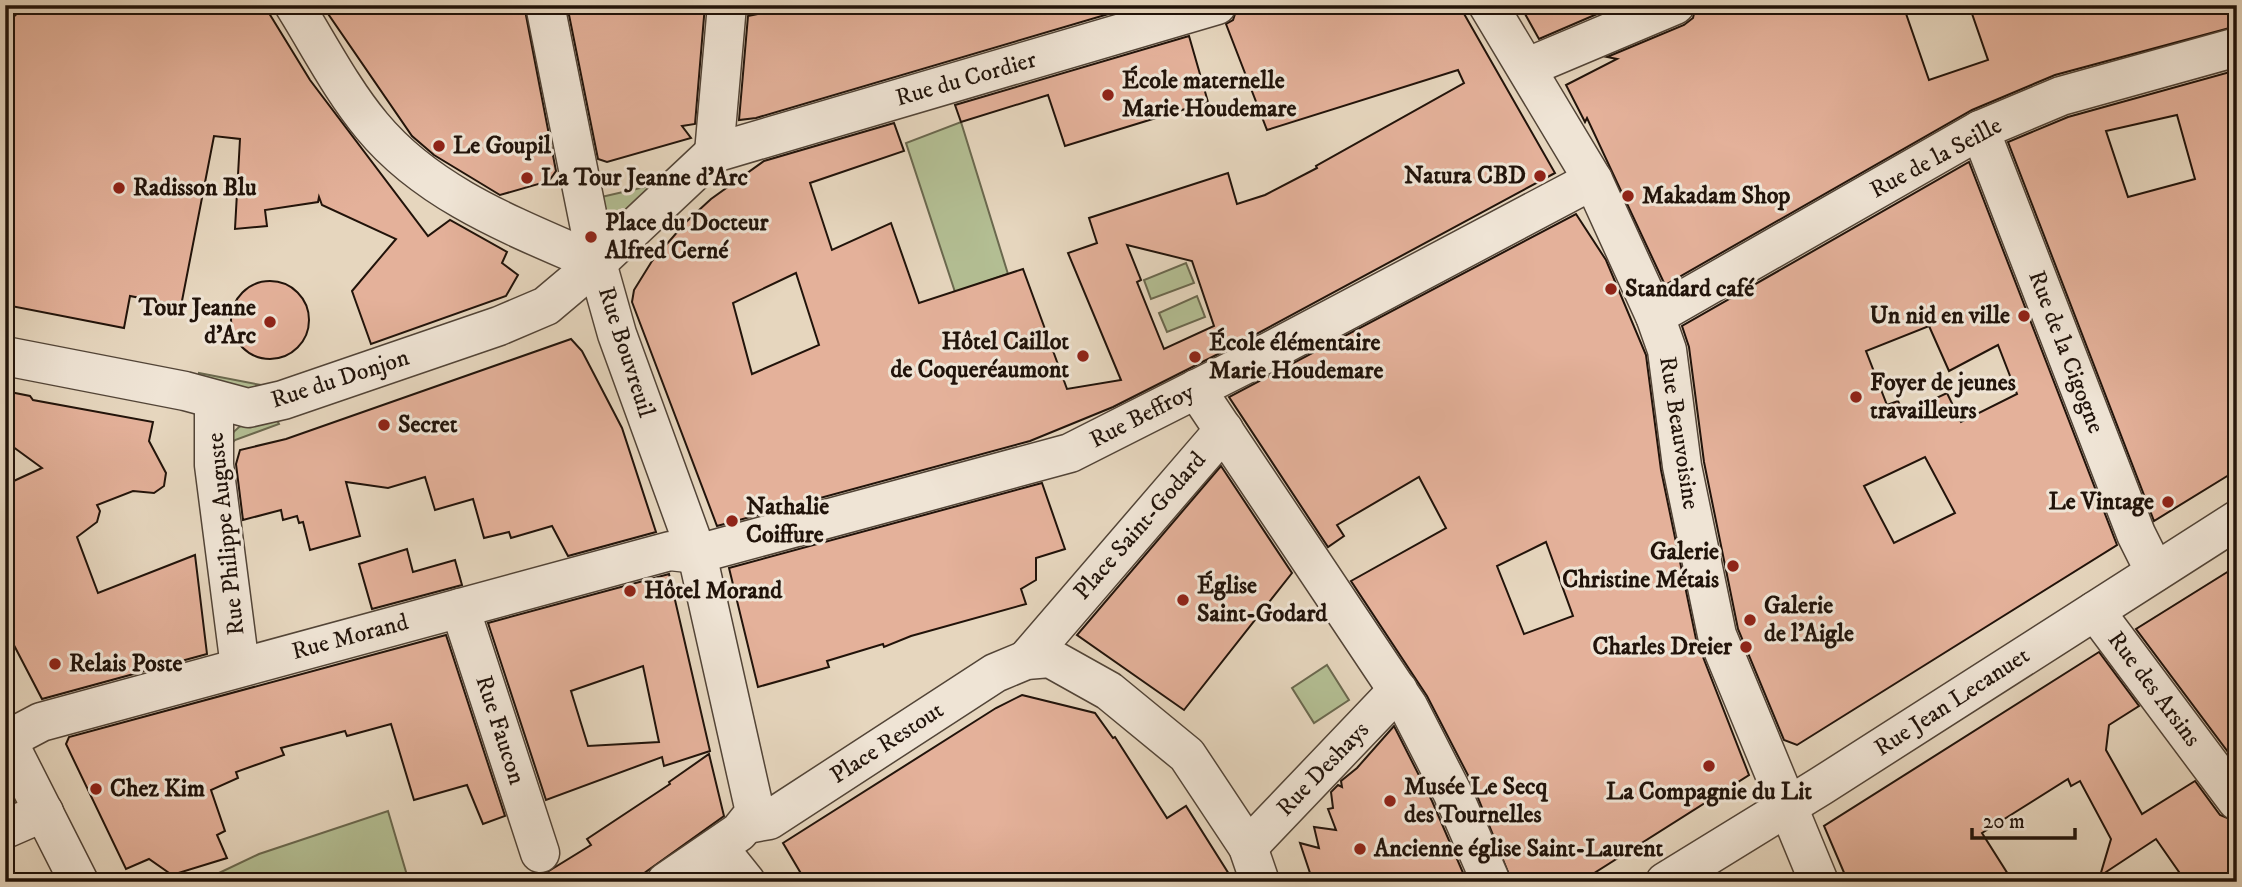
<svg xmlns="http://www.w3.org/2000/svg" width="2242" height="887" font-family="'IM FELL DW Pica',serif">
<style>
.green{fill:#b3be93;stroke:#6a684e;stroke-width:2}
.building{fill:#e4b19a;stroke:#21130a;stroke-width:2;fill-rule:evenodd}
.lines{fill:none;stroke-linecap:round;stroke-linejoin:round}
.minor-casing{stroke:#524437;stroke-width:41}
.minor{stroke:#efe4d5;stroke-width:38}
.poi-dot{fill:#8f2418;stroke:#efe4d5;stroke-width:2.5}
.labels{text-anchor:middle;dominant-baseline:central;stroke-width:6;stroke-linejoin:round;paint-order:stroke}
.street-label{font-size:24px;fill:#21130a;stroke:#efe4d5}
.poi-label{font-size:24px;font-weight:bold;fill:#21130a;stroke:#efe4d5;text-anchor:start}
</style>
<rect width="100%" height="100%" fill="#e6d6be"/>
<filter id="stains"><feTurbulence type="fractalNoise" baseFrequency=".00286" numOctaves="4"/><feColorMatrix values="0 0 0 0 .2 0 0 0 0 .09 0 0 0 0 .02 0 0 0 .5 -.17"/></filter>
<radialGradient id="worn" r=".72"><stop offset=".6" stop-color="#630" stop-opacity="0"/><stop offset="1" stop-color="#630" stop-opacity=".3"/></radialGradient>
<g class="green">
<polygon points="961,122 1008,274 955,292 906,143"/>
<polygon points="662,183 608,235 597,198"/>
<polygon points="1186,263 1194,283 1151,299 1144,280"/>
<polygon points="1197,296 1205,317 1167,332 1159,313"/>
<polygon points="199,373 261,385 269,385 249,389 198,381"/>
<path d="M275,416L279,424L235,440L227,450C231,421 250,423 275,416Z"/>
<polygon points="1327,665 1349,700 1314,723 1292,688"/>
<polygon points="388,811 409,882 200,882 259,854"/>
</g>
<g class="building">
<polygon points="26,5 264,5 310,80 428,236 450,220 507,252 502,263 518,275 506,296 371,344 352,291 396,239 322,205 319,197 318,202 265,210 267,226 235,229 240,139 214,136 181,306 130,296 124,328 11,306 13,294 5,293 5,25"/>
<polygon points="322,5 524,5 556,171 549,181 500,195 434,155 412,136"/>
<polygon points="567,5 705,5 695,124 682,126 691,138 607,162 598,159"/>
<polygon points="800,5 1139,5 756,118 739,120 748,16"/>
<path d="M1238,5H1459L1555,173L1236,345L1113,407L1030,441L717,526L632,302L634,290L652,261L686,222L711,199L764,161L894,123L904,151L810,183L832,250L891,223L919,303L1023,269L1067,389L1121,380L1068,253L1097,243L1089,218L1228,173L1237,204L1265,195L1317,168L1316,166L1464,83L1458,70L1267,130L1226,24L1233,20ZM1127,245L1192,261L1214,326L1164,349L1137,282L1141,280ZM796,273L819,345L752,374L733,303Z"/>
<polygon points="1520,5 1618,5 1539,39"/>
<polygon points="1696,5 1903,5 1929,80 1988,60 1969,5 2237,5 2237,26 2055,75 1972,110 1665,285 1587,118 1585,122 1566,85 1617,59 1607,57 1684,25 1693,18"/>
<polygon points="1189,36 1208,102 1065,146 1048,95 961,122 955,105"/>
<path d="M2237,70V470L2154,521L2008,142L2068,117ZM2177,115L2195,179L2128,197L2106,131Z"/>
<path d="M1969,162L2117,545L1797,745L1784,740L1738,629L1704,462L1689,347L1682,326ZM1929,326L1949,371L1998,345L2017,394L1961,422L1947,393L1904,413L1898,401L1887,405L1866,351ZM1925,457L1955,513L1894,543L1864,486Z"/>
<path d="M1576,214L1606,260L1646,355L1661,470L1696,639L1749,775L1580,882H1512L1472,783L1427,696L1351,581L1446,528L1419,477L1337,525L1344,536L1328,547L1229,397ZM1546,542L1573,616L1524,634L1497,566Z"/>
<circle cx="270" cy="320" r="39"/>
<polygon points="571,339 582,351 622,428 656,532 568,556 552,526 511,538 509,532 484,538 473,499 435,510 425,477 388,488 346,482 360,536 310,550 303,522 299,523 297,516 283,520 281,510 243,520 236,464 240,450 286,439"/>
<polygon points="5,391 30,396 33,400 153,422 149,441 166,473 164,486 154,493 133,491 97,505 100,511 97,522 77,537 98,593 195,555 207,654 42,699 5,628 5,485 42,468 5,441"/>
<polygon points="1221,466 1292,573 1184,710 1077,635"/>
<polygon points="1042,483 1065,549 1036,558 1036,580 1021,589 1026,604 911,636 884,647 883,644 827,661 829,667 758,687 729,568"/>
<polygon points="407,549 413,572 455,560 462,585 372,609 359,564"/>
<polygon points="2237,566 2237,764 2136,629"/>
<path d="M669,574L710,751L664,766L662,757L546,800L488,623ZM643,666L659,742L588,746L571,691Z"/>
<polygon points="446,635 505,816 483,824 467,785 414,800 391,724 347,736 345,731 281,748 284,755 236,772 238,778 211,790 225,831 217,835 227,858 172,875 149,859 126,869 66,744 69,737"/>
<polygon points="2099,652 2139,706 2109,725 2106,750 2142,814 2195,781 2220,815 2237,822 2237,882 2186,882 2156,839 2100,876 2111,839 2080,781 2071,786 2068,779 1982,833 2013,882 1848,882 1824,826"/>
<polygon points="1022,695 1095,713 1113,738 1115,737 1167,818 1186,806 1234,882 806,882 783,843 996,708"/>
<polygon points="1394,726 1432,801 1467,882 1313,882 1300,843 1319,848 1314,827 1336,830 1328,809 1333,808 1331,792 1338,785 1342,787 1341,781 1357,768"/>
<polygon points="709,754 724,816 647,871 632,882 531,882 591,845 587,839 670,784 669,782"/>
</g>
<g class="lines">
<g class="minor-casing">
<g id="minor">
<path d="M294,5C319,45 342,90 372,126C430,196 518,228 597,263"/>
<polyline points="545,5 597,263 617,334 697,554 755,812 739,832 666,882"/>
<polyline points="1488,5 1593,180 1655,316 1667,350 1682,466 1717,635 1819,882"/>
<polyline points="1528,67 1675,5"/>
<polyline points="1980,130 2136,534 2155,572"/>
<polyline points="714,153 727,5"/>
<polyline points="1655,316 1980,130 2061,96 2237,47"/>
<polyline points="5,356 185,391 248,408 283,400 499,326 546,306 597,263 714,153 1217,5"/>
<polyline points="1196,389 1408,706 1452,792 1491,882"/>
<polyline points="214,400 214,465 240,667"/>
<polyline points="460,608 540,853"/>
<polyline points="2095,611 2237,801"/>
<polyline points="1026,660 1224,430"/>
<polyline points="5,736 79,882"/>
<polyline points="5,741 41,722 670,551 697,554 1070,453 1246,364 1593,180"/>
<polyline points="747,824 769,820 995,673 1026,660 1050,658 1109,691 1187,755 1248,847 1260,882"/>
<polyline points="5,829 44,812"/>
<polyline points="1248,847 1398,690"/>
<polyline points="730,862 746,882"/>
<polyline points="1665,882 1821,786 2237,520"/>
</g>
</g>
<use href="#minor" class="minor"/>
</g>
<g class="poi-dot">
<circle cx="1108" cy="95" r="7"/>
<circle cx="439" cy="146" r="7"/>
<circle cx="1540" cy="176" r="7"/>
<circle cx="527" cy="178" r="7"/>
<circle cx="119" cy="188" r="7"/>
<circle cx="1628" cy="196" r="7"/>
<circle cx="591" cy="237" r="7"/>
<circle cx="1611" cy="289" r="7"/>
<circle cx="2024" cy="316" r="7"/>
<circle cx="270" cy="322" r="7"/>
<circle cx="1083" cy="356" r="7"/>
<circle cx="1195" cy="357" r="7"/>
<circle cx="1856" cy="397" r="7"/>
<circle cx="384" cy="425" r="7"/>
<circle cx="2168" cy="502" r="7"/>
<circle cx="732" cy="521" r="7"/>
<circle cx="1733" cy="566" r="7"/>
<circle cx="630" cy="591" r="7"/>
<circle cx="1183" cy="600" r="7"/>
<circle cx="1750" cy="620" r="7"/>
<circle cx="1746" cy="647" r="7"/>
<circle cx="55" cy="664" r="7"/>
<circle cx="1709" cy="766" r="7"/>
<circle cx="96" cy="789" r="7"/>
<circle cx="1390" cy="801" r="7"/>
<circle cx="1360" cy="849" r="7"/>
</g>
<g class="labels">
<g class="street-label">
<text transform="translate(966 79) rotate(-16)">Rue du Cordier</text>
<text transform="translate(1936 158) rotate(-28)">Rue de la Seille</text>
<text transform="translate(626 352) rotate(72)">Rue Bouvreuil</text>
<text transform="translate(2066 352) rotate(69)">Rue de la Cigogne</text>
<text transform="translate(340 379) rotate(-18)">Rue du Donjon</text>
<text transform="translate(1142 416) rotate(-27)">Rue Beffroy</text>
<text transform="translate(1679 433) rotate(81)">Rue Beauvoisine</text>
<text transform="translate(1140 526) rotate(-49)">Place Saint-Godard</text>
<text transform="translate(226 534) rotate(-96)">Rue Philippe Auguste</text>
<text transform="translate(350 637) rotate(-15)">Rue Morand</text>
<text transform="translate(2154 689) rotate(53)">Rue des Arsins</text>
<text transform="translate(1952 702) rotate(-33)">Rue Jean Lecanuet</text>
<text transform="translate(500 730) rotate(72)">Rue Faucon</text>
<text transform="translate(887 743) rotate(-33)">Place Restout</text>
<text transform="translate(1323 769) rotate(-46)">Rue Deshays</text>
</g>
<g class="poi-label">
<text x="1122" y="81">École maternelle<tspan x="1122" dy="28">Marie Houdemare</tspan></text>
<text x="453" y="146">Le Goupil</text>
<text x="1526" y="176" text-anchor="end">Natura CBD</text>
<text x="541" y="178">La Tour Jeanne d'Arc</text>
<text x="133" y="188">Radisson Blu</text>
<text x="1642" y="196">Makadam Shop</text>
<text x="605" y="223">Place du Docteur<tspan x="605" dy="28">Alfred Cerné</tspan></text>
<text x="1625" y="289">Standard café</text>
<text x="256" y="308" text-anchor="end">Tour Jeanne<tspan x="256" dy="28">d'Arc</tspan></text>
<text x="2010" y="316" text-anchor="end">Un nid en ville</text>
<text x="1069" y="342" text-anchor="end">Hôtel Caillot<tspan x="1069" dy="28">de Coqueréaumont</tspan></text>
<text x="1209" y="343">École élémentaire<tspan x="1209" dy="28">Marie Houdemare</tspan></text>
<text x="1870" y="383">Foyer de jeunes<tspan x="1870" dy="28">travailleurs</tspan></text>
<text x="398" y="425">Secret</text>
<text x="2154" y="502" text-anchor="end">Le Vintage</text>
<text x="746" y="507">Nathalie<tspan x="746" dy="28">Coiffure</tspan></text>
<text x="1719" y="552" text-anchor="end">Galerie<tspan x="1719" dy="28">Christine Métais</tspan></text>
<text x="1197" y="586">Église<tspan x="1197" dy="28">Saint-Godard</tspan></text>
<text x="644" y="591">Hôtel Morand</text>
<text x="1764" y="606">Galerie<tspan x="1764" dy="28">de l'Aigle</tspan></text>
<text x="1732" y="647" text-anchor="end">Charles Dreier</text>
<text x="69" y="664">Relais Poste</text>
<text x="1404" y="787">Musée Le Secq<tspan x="1404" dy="28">des Tournelles</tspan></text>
<text x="110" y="789">Chez Kim</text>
<text x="1709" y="792" text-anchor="middle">La Compagnie du Lit</text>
<text x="1374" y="849">Ancienne église Saint-Laurent</text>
</g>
</g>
<rect width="2242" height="887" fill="none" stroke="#e6d6be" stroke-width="28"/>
<rect x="7" y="7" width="2228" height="873" fill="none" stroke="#21130a" stroke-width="3.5"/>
<rect x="14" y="14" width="2214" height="859" fill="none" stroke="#21130a" stroke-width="2"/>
<path d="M1972 828v10h103v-10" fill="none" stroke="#21130a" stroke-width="3.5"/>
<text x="1983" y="828" font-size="21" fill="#21130a" stroke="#efe4d5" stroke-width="5" paint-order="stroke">20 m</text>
<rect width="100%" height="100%" filter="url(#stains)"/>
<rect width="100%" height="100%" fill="url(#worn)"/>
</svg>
